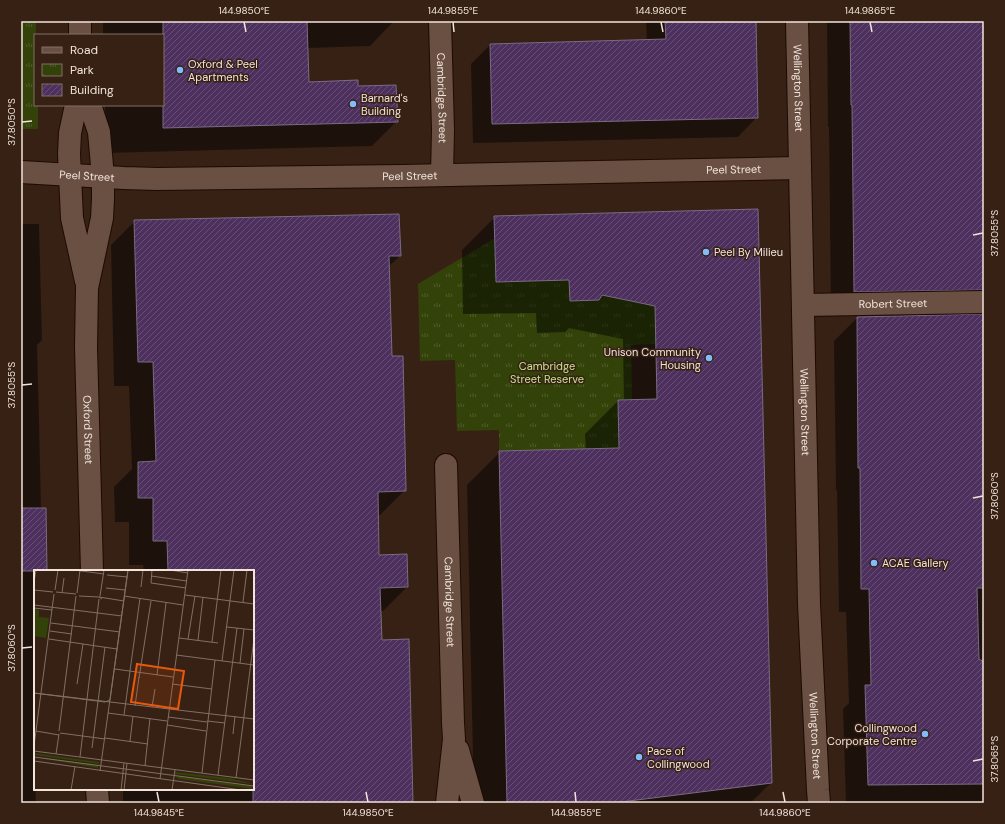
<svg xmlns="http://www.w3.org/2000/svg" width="1005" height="824" font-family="'DM Sans',sans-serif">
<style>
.park{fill:url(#park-tufts)}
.shadow{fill:#0007}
.building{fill:url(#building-hatch);stroke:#7a6b83}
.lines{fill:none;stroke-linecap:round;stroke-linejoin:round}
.minor-casing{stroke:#1e0a02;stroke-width:24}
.minor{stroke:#6a5043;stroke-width:22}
.ticks{fill:none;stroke:#f2e3db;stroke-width:1.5}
.poi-dot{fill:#82bcfa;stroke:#372115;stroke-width:1.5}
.labels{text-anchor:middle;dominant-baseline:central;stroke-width:3;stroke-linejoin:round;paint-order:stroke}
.poi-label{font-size:11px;fill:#f2e3db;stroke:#372115;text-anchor:start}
.street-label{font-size:11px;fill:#f2e3db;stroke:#372115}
.park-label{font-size:11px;fill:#c4e28e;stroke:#372115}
.inset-road{fill:none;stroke:#826f64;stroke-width:1}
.view{fill:#e8590c;fill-opacity:0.15;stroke:#e8590c;stroke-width:2}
.inset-edge{fill:none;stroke:#f2e3db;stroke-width:2}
.neatline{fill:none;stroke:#f2e3db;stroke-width:1.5}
.ticks-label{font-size:10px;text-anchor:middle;fill:#f2e3db}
</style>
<defs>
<pattern id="park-tufts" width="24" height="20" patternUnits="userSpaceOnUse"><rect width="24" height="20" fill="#324209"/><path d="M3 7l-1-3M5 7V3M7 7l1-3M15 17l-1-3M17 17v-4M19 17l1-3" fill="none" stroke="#505d2c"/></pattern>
<pattern id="building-hatch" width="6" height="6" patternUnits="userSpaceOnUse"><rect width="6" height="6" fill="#4d305d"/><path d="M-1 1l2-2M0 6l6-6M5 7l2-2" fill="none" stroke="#674e74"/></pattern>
</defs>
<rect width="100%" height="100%" fill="#372115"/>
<g class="park">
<polygon points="21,21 36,21 35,105 38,105 38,129 21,129"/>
<polygon points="495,238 496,282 569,280 570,301 598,300 602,295 655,305 656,344 631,345 632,399 618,400 619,448 499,451 499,430 457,431 455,360 420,361 418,284"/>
</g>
<g class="shadow">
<polygon points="103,21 394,21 370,46 307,48 308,83 357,87 397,121 372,146 106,153 105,105 163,105 163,35 103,35"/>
<polygon points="646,21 755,21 757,117 738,137 473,143 471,64 490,45 647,41"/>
<polygon points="827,21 984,21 984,803 846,803 843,709 849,703 846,612 839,612 837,490 836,490 834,341 857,318 972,315 960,312 831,314 829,127 828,127"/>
<polygon points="757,210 771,783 750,803 474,803 467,485 500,452 586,450 585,434 618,401 624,401 623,339 569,328 565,332 537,333 536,313 463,314 462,250 495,217"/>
<polygon points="135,221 400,256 388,267 391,357 405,490 380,515 378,515 378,556 407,587 383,611 380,611 381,641 412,803 123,803 123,789 253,789 253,571 144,571 143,565 129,565 129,522 115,522 114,487 132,469 129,386 114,386 111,245"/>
<polygon points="21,224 39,224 42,340 37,345 39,420 41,509 46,571 35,571 35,755 34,755 36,803 21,803"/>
</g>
<g class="building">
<polygon points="163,21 307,21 309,82 358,80 358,86 396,85 398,122 163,128"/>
<polygon points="665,21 756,21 758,118 492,124 490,44 666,39"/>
<polygon points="850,21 984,21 984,290 854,292 852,105 851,105"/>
<polygon points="758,209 772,783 613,803 507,803 499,451 619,448 618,400 657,399 655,306 602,295 599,300 570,301 569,280 496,282 494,216"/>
<polygon points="399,214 401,256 389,256 392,356 403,356 406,491 378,492 379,555 407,554 408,587 380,588 382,640 409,639 413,803 253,803 253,571 168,571 167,541 153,541 153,498 138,498 138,462 156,461 153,362 138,362 134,220"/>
<polygon points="984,314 984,588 977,588 979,659 984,662 984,784 868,785 865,685 871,685 869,589 861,589 860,468 858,468 857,317"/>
<polygon points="21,508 46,508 47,571 21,571"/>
</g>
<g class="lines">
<g class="minor-casing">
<g id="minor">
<polyline points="80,21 80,35"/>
<path id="s1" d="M440,21L443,130L442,175"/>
<path id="s2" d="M797,21L809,604L818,790L819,803"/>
<polyline points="76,105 70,133 69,154 71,197 72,218 86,281"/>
<path id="s3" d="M90,105L99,132L103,177V199L102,218L87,288L86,347L92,571"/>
<path id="s4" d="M21,172L124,178L157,179L402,176L800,168"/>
<path id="s5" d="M803,305L984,302"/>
<path id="s6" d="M446,465L453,723L454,739L447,803"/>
<polyline points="458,750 473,803"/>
<polyline points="97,789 98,803"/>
</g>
</g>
<use href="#minor" class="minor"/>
</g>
<path class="ticks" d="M244,22L246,32M453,22L454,32M661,22L663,32M870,22L872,32M22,122L32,121M973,235L983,233M22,385L32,384M973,498L983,496M22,648L32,647M973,761L983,759M157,792L159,802M366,792L368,802M575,792L576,802M783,792L785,802"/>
<g class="poi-dot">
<circle cx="180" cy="70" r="4"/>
<circle cx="353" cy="104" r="4"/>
<circle cx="706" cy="252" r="4"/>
<circle cx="709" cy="358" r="4"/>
<circle cx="874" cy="563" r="4"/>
<circle cx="925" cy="734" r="4"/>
<circle cx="639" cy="757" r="4"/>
</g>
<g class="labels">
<g class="poi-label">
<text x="188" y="64">Oxford &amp; Peel<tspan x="188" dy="13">Apartments</tspan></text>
<text x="361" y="98">Barnard's<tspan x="361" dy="13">Building</tspan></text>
<text x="714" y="252">Peel By Milieu</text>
<text x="701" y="352" text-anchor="end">Unison Community<tspan x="701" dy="13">Housing</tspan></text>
<text x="882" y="563">ACAE Gallery</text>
<text x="917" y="728" text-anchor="end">Collingwood<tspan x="917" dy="13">Corporate Centre</tspan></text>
<text x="647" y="751">Pace of<tspan x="647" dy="13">Collingwood</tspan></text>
</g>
<g class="street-label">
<text stroke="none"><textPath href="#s2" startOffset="67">Wellington Street</textPath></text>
<text stroke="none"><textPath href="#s1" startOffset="77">Cambridge Street</textPath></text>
<text stroke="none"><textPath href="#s4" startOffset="713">Peel Street</textPath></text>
<text stroke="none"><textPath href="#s4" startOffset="389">Peel Street</textPath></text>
<text stroke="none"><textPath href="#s4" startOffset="66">Peel Street</textPath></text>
<text stroke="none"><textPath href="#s5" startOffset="90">Robert Street</textPath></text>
<text stroke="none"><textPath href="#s2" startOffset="391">Wellington Street</textPath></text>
<text stroke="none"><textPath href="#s3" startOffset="328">Oxford Street</textPath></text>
<text stroke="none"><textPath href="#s6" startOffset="137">Cambridge Street</textPath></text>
<text stroke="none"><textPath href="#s2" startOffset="715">Wellington Street</textPath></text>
</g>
<g class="park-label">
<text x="547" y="366">Cambridge<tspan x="547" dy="13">Street Reserve</tspan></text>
</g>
</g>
<g transform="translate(34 570)">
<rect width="220" height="220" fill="#372115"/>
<path d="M0,183L65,192V194L0,185ZM0,187L57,194L64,196V198ZM141,202L195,208L220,214L141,204ZM141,206L217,216L220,219L145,209Z" fill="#324209"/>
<path d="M0,39L5,40V47L15,48L12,68L0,66Z" fill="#324209"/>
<path d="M6,51L12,52L10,67L0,66V53Z" fill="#324209"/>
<path class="inset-road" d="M40,0L70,4M118,0L117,13L152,18M136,0L154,3M73,5L93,7M117,6L153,11M0,12L2,0M107,17L109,0M72,18L91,20M0,20L19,22M21,20L24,0M22,22L42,24M28,23L30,8M43,23L46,0M151,25L220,34M45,26L65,27M66,26L70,0M90,26L149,35M68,29L65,27L90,31M209,32L213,0M0,35L88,46M0,38L18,40M17,53L86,62M193,57L220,60M16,61L38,64M145,68L184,73M15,69L83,79M154,69L161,26M164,70L169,27M178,72L187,0M142,85L220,95M188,91L200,0M206,93L210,59M81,99L139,107M123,105L132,33M105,108L117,31M43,114L49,74M138,114L178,119M0,123L220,149M0,123L71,132L76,130L94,0M101,136L105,107M118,137L121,119M74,143L133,151M90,145L106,28M134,147L173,152M173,151L191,153M133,155L172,161M2,161L25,165M25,161L42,26M26,163L71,169M199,164L201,146M71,168L114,174M96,171L99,146M0,176L20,24M58,178L71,77M0,181L220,210M22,184L25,164M0,187L220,216M46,187L65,29M0,191L207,220M111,196L116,148M66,201L94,0M168,203L181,90M184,205L203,58M202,208L220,69M126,209L154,0M37,220L41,196M87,220L90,193M90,220L93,193M138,220L141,200"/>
<path class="view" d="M103,94L150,101L144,139L97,132Z"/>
<rect width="220" height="220" class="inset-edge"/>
</g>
<rect width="1005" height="824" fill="none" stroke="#372115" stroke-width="44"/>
<rect x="34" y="34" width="130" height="72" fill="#372115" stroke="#826f64"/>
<rect x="42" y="47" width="20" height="6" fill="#6a5043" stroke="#826f64"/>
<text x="70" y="54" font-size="12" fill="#f2e3db">Road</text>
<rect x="42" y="64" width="20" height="12" fill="url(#park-tufts)" stroke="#826f64"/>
<text x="70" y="74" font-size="12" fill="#f2e3db">Park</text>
<rect x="42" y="84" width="20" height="12" fill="url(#building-hatch)" stroke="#826f64"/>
<text x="70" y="94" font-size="12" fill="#f2e3db">Building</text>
<rect x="22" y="22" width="961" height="780" class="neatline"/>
<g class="ticks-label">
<text x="244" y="14">144.9850°E</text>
<text x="453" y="14">144.9855°E</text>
<text x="661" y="14">144.9860°E</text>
<text x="870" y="14">144.9865°E</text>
<text transform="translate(11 122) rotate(-90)" y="4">37.8050°S</text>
<text transform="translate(994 233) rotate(-90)" y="4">37.8055°S</text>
<text transform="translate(11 385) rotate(-90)" y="4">37.8055°S</text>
<text transform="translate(994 496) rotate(-90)" y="4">37.8060°S</text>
<text transform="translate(11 648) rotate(-90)" y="4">37.8060°S</text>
<text transform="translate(994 759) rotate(-90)" y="4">37.8065°S</text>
<text x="159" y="816">144.9845°E</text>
<text x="368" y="816">144.9850°E</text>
<text x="576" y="816">144.9855°E</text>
<text x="785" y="816">144.9860°E</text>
</g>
</svg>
